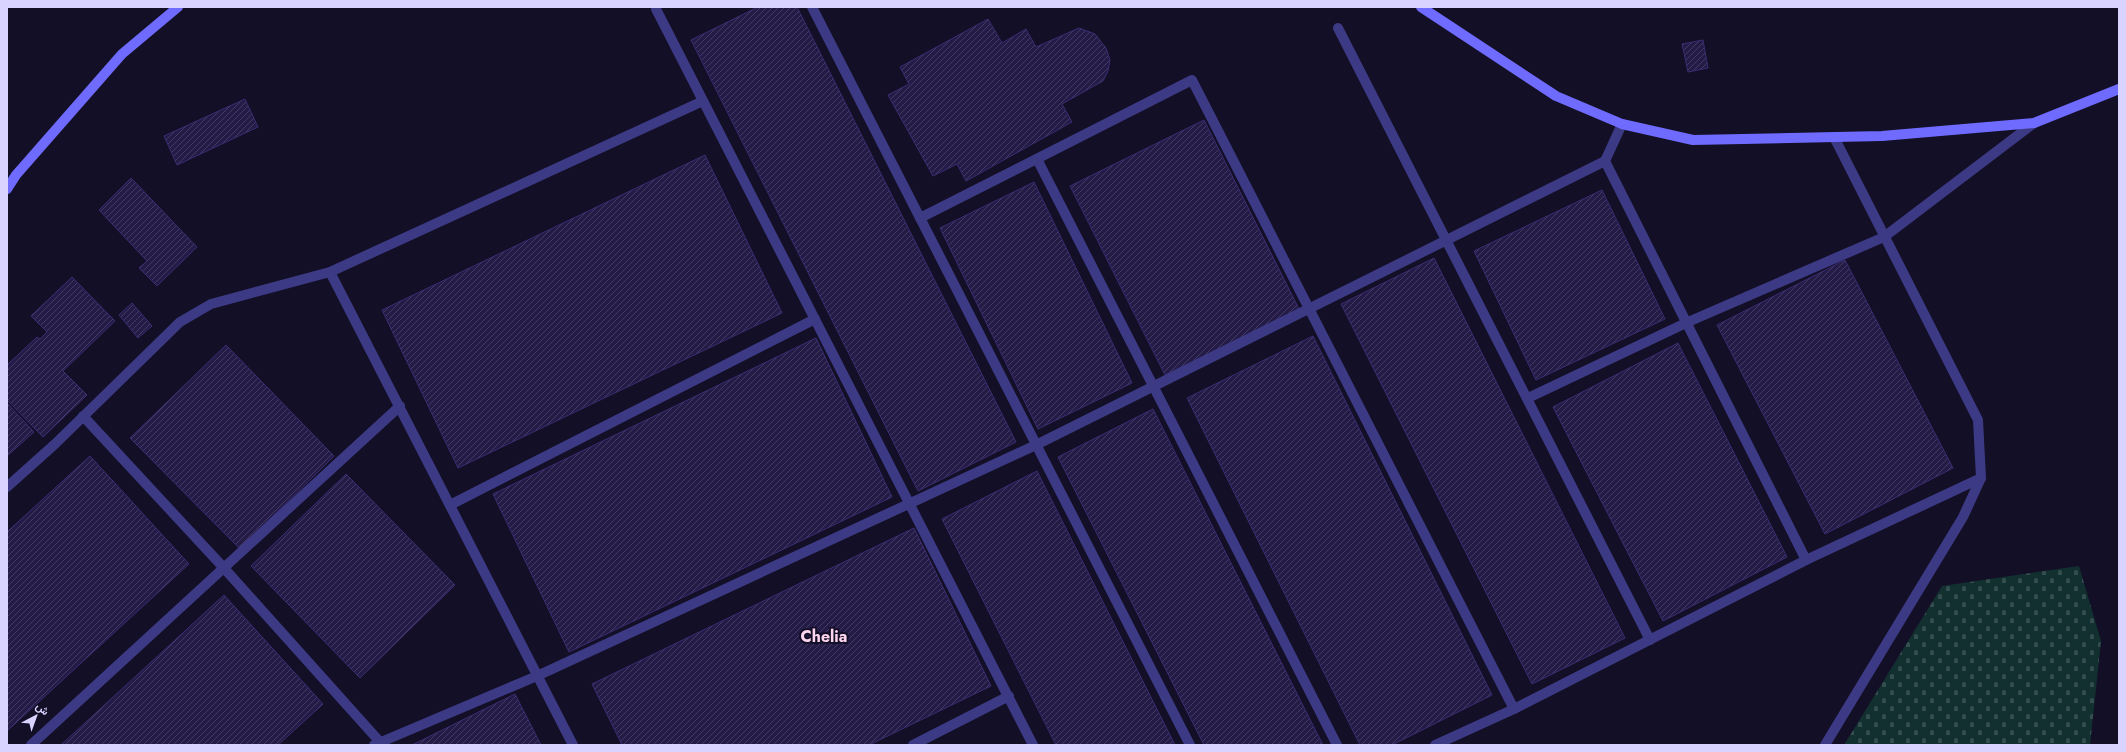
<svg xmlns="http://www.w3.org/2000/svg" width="2126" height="752" font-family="Jost,Vazirmatn,sans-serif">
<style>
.cemetery{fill:url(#cemetery-stones)}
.building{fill:url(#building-hatch);stroke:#3b2d73}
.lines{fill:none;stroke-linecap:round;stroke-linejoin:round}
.minor{stroke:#3d3a85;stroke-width:10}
.secondary{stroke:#6f6bff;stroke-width:10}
.labels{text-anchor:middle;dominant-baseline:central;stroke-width:4;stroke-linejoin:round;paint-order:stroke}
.quarter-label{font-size:16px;font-weight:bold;fill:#ffd6f0;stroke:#130f26}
</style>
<defs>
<pattern id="cemetery-stones" width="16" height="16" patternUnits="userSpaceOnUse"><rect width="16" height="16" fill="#12302f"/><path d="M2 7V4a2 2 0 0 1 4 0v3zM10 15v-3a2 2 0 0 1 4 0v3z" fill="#344d4e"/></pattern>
<pattern id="building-hatch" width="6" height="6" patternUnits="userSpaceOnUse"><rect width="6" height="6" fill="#241b47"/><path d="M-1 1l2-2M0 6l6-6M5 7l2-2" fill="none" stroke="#433b63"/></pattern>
</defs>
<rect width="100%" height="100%" fill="#130f26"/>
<polygon class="cemetery" points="2079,566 2101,641 2090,745 1844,745 1942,586"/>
<g class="building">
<polygon points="758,7 797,7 1016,442 918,491 691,40"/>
<polygon points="988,19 1002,43 1026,29 1036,47 1079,28 1095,34 1106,48 1110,60 1108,71 1103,81 1062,104 1072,122 966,181 957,164 933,176 888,95 909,84 900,67"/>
<polygon points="1703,40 1708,68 1688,72 1682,44"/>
<polygon points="245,99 258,127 177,165 164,136"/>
<polygon points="1204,120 1299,309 1165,375 1070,186"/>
<polygon points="705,155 782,313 458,468 382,310"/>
<polygon points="131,178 197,247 157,286 139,268 147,261 99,210"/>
<polygon points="1034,182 1132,383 1038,429 940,228"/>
<polygon points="1602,190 1665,319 1536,380 1474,251"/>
<polygon points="1434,258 1625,638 1532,684 1341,304"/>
<polygon points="1845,260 1953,468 1825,534 1717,325"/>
<polygon points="72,277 115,321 63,371 87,395 43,437 7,400 7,365 37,337 40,339 47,332 31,316"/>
<polygon points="132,303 152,326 138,338 119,315"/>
<polygon points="1313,336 1492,695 1392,745 1360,745 1187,398"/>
<polygon points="816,338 892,497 569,652 493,494"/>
<polygon points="1678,343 1787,557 1663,621 1553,407"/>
<polygon points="226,345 334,456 240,549 130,438"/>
<polygon points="7,403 34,432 7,456"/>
<polygon points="1153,409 1323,745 1204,745 1058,457"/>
<polygon points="90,456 189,564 7,731 7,532"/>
<polygon points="1037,471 1175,745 1056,745 942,519"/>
<polygon points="346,474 455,585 360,678 251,566"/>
<polygon points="914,528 991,686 869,745 622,745 592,684"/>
<polygon points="224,595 323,704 278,745 61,745"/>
<polygon points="515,694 541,745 412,745"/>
</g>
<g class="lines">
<g class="minor">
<polyline points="812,7 1190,745"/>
<polyline points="656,9 1033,745"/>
<polyline points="1338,28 1650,640"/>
<polyline points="1037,159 1337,745"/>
<polyline points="1605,161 1806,560"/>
<polyline points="920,218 1192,80 1514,709"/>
<polyline points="330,272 573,745"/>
<polyline points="1528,398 1688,322 1884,237 2034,123"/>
<polyline points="83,416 223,567 380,742"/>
<polyline points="7,487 55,444 180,322 211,304 330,272 703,101"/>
<polyline points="450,505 815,319"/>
<polyline points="31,745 400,406"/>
<polyline points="374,745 537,676 1036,445 1605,161 1622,124"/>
<polyline points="913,745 1009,696"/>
<polyline points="1435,745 1514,709 1806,560 1981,478"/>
<polyline points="1825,745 1963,517 1981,478 1978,420 1834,137"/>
</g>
<g class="secondary">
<polyline points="1421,7 1556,96 1622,124 1693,140 1882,136 2034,123 2119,89"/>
<polyline points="7,189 16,175 122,54 178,7"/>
</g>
</g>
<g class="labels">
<g class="quarter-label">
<text x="824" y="636">Chelia</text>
</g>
</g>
<rect width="2126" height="752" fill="none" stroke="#d9d4ff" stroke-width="16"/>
<g transform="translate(36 716) rotate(41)" stroke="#130f26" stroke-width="3" paint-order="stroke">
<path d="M0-3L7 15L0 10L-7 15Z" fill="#d9d4ff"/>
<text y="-6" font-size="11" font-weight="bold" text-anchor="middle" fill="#d9d4ff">ش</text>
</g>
</svg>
